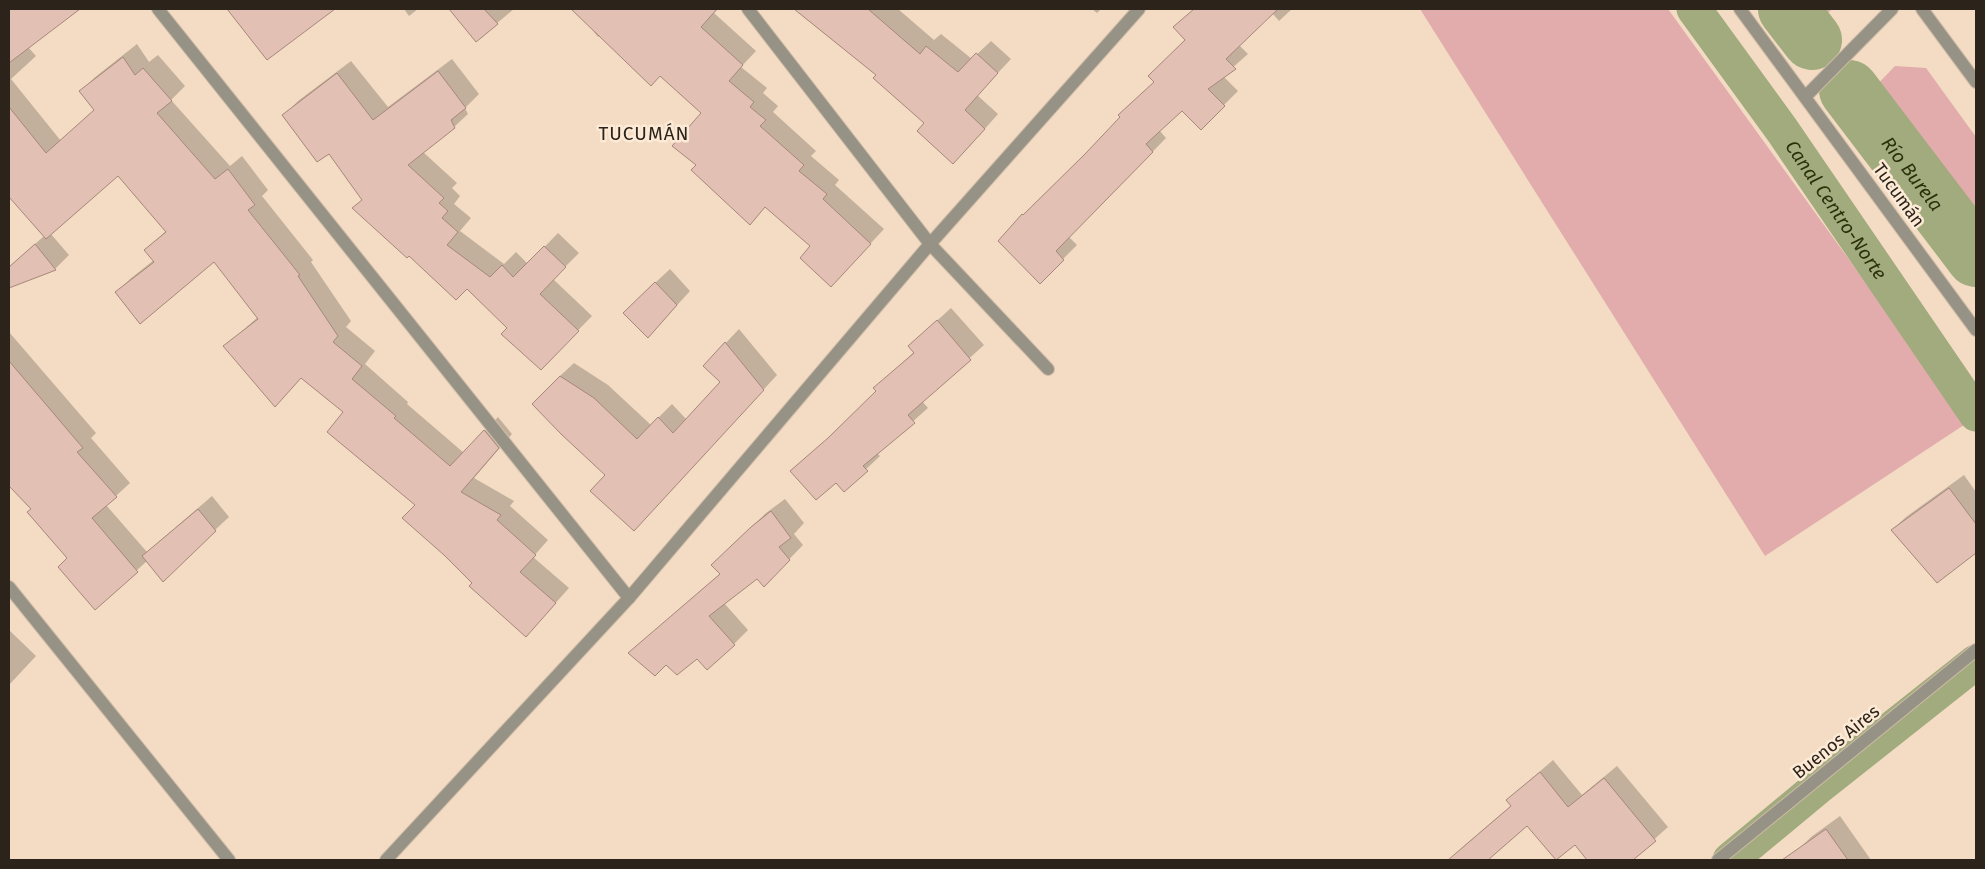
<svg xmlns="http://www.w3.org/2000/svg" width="1985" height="869" font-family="'Fira Sans',sans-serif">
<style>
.green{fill:#e1acab}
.shadow{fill:#0003}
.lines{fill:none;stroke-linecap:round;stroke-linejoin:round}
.canal{stroke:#a2ab7d;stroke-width:35}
.river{stroke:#a2ab7d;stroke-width:60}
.building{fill:#e2c1b4;stroke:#a6877b}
.minor-casing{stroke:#cfbba5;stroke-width:14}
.minor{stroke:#969286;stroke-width:12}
.labels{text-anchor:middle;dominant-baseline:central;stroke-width:5;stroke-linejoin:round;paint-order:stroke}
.street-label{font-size:18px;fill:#2c241a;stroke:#fdead6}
.neighbourhood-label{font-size:19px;letter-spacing:1px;fill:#2c241a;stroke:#fdead6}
.water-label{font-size:19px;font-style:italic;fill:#2b300b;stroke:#fdead6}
</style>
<rect width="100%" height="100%" fill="#f3dcc3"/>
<g class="green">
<polygon points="1420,9 1668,9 1967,423 1765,556"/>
<polygon points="1809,9 1832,9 1819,22"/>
<polygon points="1895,66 1926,68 1976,137 1976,225 1872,90"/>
</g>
<g class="shadow">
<polygon points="9,9 78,9 28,47 36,56 11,79 61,141 95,110 81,92 94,78 137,44 149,62 158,55 185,86 171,100 230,166 242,156 268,190 262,196 313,260 311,262 351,321 346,327 375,351 365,364 408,402 407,404 464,453 498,417 512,434 474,478 514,501 510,506 548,540 533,557 569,588 526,636 474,583 416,505 345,412 302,377 275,405 225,346 258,317 214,260 117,292 130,279 154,260 145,250 166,231 118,175 50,233 69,255 55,269 9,286 9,267 44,236 9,195"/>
<polygon points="242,9 333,9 267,59 234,17"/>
<polygon points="404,9 418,9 409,16"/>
<polygon points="451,9 514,9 477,40"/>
<polygon points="576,9 718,9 714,13 756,51 741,67 767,88 763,93 778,106 773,112 816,151 811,156 839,180 835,185 884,229 845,271 812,246 766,206 750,223 703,113 660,75 601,35 598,37"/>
<polygon points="801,9 898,9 934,40 941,34 972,59 991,41 1011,59 977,95 998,114 967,149 878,75 800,14 803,11"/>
<polygon points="1092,9 1101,9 1097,13"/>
<polygon points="1194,9 1292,9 1279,21 1272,13 1239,45 1248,54 1223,76 1238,91 1201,128 1182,109 1159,130 1166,138 1069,237 1077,245 1040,282 1023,215 1086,154 1155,81 1186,40 1175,27"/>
<polygon points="452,59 479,94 465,108 468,114 454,127 423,152 457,183 452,188 460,196 454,204 471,218 460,231 504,264 516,252 528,264 558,233 579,253 553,279 592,316 541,368 509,328 467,287 409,254 363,199 329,152 284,115 298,101 351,61 388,107"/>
<polygon points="670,269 690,291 648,337 638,299"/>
<polygon points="951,308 984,345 922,401 928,408 877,453 880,456 844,490 844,424 878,391 875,388 914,352 909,346"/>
<polygon points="739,329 777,375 647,516 607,475 560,376 574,363 608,385 651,425 672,404 687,420 722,382 704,366"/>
<polygon points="9,332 96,433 91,438 130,483 106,505 147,552 212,496 229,517 215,530 147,561 95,608 68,558 33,508 9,484"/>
<polygon points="1964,475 1976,492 1976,552 1937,582 1892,530 1906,517"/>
<polygon points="785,499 804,523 794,534 803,545 764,585 757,577 724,603 748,630 734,644 707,668 697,657 666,663 630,653 721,573 726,551 766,513"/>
<polygon points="9,630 36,656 9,685"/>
<polygon points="1553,760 1582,795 1617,766 1668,827 1631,860 1589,860 1575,843 1528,825 1486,860 1454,860 1452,858 1465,845 1512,805 1507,800"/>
<polygon points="1840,816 1871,860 1801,860 1803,859 1797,851 1811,837"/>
</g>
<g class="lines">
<g class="canal">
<path id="s1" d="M1694,9L1782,130L1976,414"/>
<polyline points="1730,860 1818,787 1976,662"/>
</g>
<g class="river">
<polyline points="1788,9 1812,40"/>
<path id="s2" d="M1849,90L1976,257"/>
</g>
</g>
<g class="building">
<polygon points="9,9 80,9 9,63"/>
<polygon points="227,9 335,9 267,60"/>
<polygon points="449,9 484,9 498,24 476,42"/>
<polygon points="571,9 717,9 701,27 743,65 729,81 754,102 750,107 766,120 760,126 804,165 799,171 827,194 823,199 871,244 831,287 800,258 810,246 765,207 750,225 691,170 696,165 672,146 701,113 660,76 651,86"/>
<polygon points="794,9 868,9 920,54 926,46 958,72 976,53 998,73 965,110 985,129 953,164 917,131 924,123 873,78 876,75"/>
<polygon points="1194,9 1278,9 1226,59 1236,69 1208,89 1225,106 1201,130 1182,111 1146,144 1153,152 1056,251 1064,260 1040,284 998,241 1022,214 1023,215 1085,154 1120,117 1118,115 1154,82 1148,76 1185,40 1173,27"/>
<polygon points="123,57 135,75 143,68 172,101 157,113 215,179 228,169 255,205 248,210 300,275 298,276 338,336 333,342 362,366 352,379 396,416 394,418 450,466 484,430 499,448 461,492 501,515 497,520 536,555 520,572 556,603 526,637 469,586 472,583 444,555 402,518 415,505 327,432 343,412 301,378 275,407 223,346 258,319 214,262 140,324 115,292 154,262 144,250 166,232 118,176 46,239 9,197 9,107 46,153 94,110 79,91"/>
<polygon points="438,71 466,108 451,120 455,128 408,165 444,198 439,203 448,211 442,218 458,232 447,245 490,277 502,265 513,277 544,246 566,267 540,294 579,331 541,370 501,334 507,328 467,289 456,300 409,256 407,258 352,208 362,200 329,154 317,162 282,115 337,73 373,120"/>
<polygon points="35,244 56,270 9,288 9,267"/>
<polygon points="655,282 677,305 648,338 623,313"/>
<polygon points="937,320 971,360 908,415 915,423 863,466 868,471 844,492 836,483 816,500 790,471 828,438 876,391 873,388 914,353 908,346"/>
<polygon points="725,342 764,390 634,531 590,491 605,475 561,434 532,404 560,376 594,398 637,439 658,417 673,433 720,382 703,366"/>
<polygon points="9,361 83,448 77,452 117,497 92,518 138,572 95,610 58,567 67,558 27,512 31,509 9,486"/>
<polygon points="1949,488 1976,524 1976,553 1937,583 1891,530"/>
<polygon points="198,509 216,531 163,582 142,556"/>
<polygon points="771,511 791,538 779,547 790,560 764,587 757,579 709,616 735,645 707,670 697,659 677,675 666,665 655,676 628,653 720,574 711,565 751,527"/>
<polygon points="1540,772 1568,807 1604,778 1656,841 1633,860 1587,860 1575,845 1556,860 1527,826 1488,860 1448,860 1511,806 1506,800"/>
<polygon points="1826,829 1848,860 1782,860"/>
</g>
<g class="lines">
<g class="minor-casing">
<g id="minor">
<polyline points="158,9 629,598"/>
<polyline points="748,9 930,244 1048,369"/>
<polyline points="1740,9 1976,330"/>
<polyline points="1922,9 1976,82"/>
<polyline points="1806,96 1892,9"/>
<polyline points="9,587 229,860"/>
<polyline points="386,860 629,598 930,244 1139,9"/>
<polyline points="1718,860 1976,650"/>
</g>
</g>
<use href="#minor" class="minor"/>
</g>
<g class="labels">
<g class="street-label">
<text transform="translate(1899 195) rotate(54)">Tucumán</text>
<text transform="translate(1836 742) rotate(-39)">Buenos Aires</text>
</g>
<g class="neighbourhood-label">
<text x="644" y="133">TUCUMÁN</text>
</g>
<g class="water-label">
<text stroke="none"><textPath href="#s2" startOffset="105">Río Burela</textPath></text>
<text stroke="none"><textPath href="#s1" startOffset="246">Canal Centro-Norte</textPath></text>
</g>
</g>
<rect width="1985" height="869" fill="none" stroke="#2c241a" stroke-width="20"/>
</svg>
